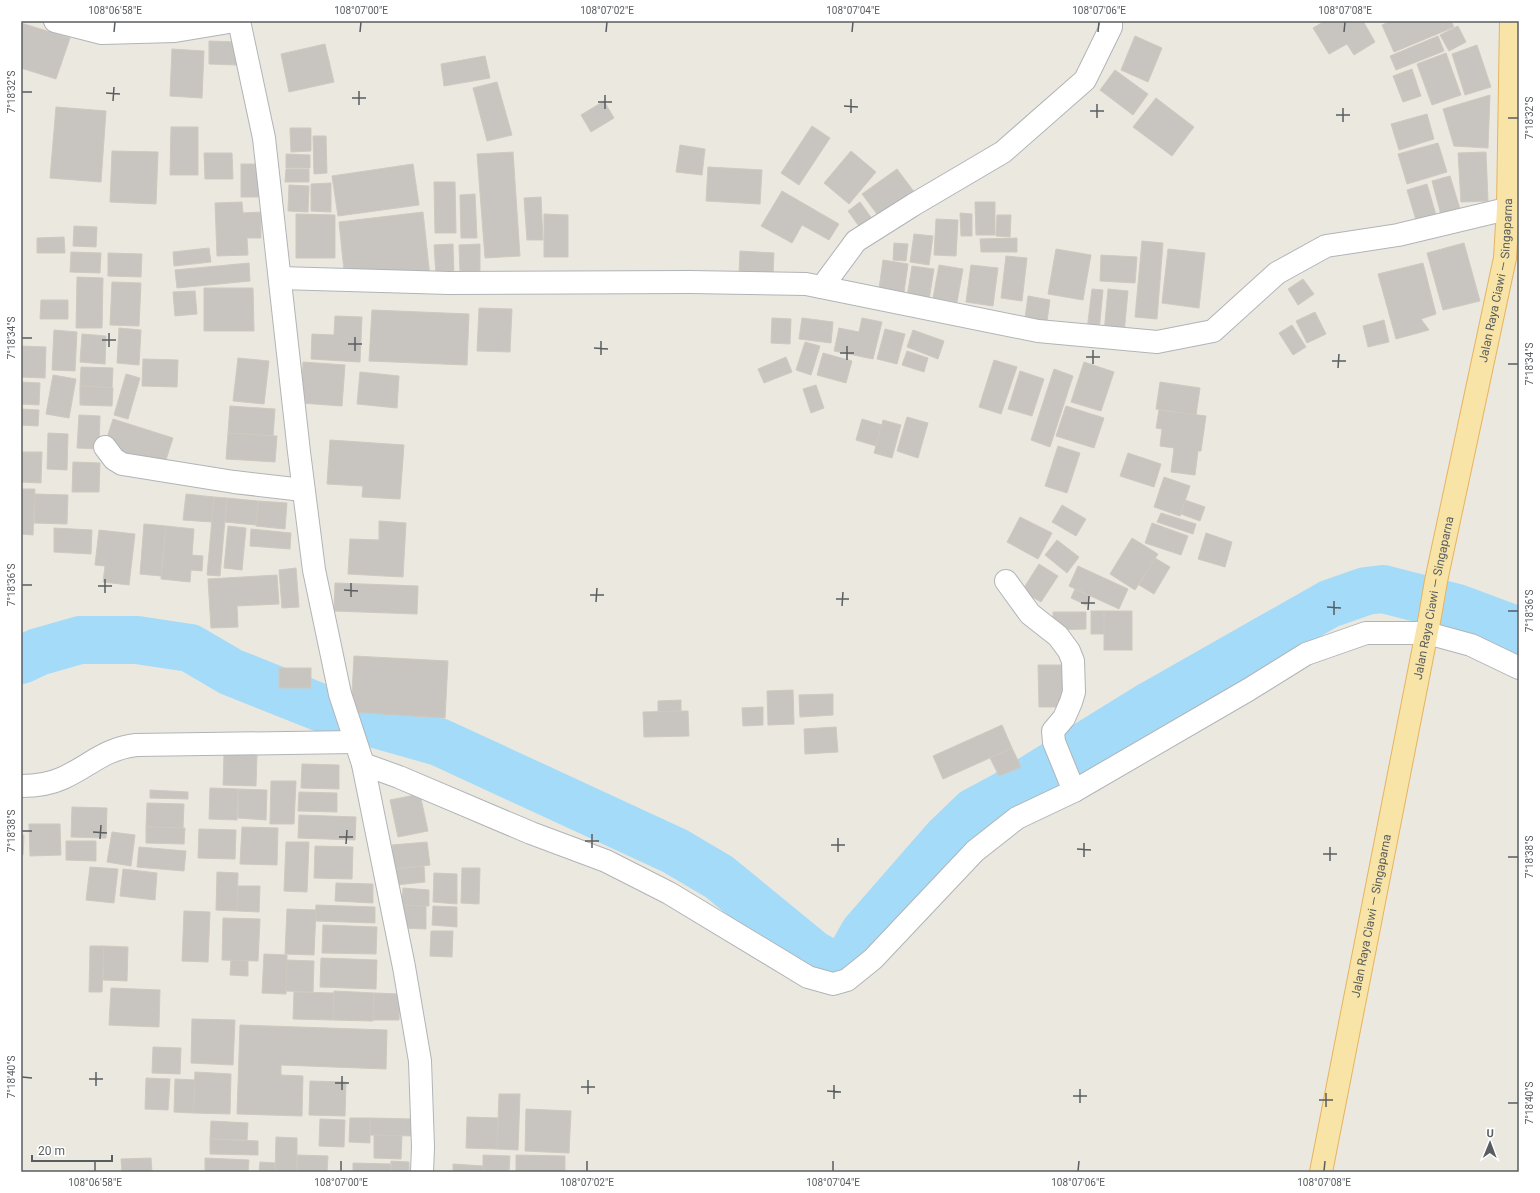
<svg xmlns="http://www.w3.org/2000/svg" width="1540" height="1193" font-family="Roboto,sans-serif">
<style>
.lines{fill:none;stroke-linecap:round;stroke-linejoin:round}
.river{stroke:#a3dbf9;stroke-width:48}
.building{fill:#c8c5c0;stroke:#cfc9bf}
.minor-casing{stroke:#b1b4b7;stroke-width:24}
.major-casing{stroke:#e7b35e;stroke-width:24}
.minor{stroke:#fff;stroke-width:22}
.major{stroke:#f9e4a7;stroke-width:22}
.ticks{fill:none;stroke:#595d60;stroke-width:1.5}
.labels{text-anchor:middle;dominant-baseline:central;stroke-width:3.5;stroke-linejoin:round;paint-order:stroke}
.street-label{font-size:12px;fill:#595d60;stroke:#fff}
.neatline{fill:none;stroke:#595d60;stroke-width:1.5}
.ticks-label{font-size:10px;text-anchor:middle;fill:#595d60}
</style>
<rect width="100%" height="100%" fill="#ebe8e0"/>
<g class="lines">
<polyline class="river" points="21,660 38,652 80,640 137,640 190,648 231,672 329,711 439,742 675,851 719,877 813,954 837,967 851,956 864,933 946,839 974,812 1004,796 1151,705 1329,604 1366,591 1383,589 1457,608 1519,631"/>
</g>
<g class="building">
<polygon points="1325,21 1363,21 1375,42 1354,55 1347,44 1329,54 1313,28"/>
<polygon points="1391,21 1451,21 1454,27 1394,52 1382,25"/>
<polygon points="21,23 70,38 56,79 21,68"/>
<polygon points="1458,26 1466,42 1449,51 1440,35"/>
<polygon points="1135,36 1162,48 1148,82 1121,70"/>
<polygon points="1438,36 1444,51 1396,70 1390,56"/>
<polygon points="209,41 238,42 237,65 209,64"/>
<polygon points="325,44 334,82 289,92 281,54"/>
<polygon points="1477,45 1491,87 1465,95 1452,54"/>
<polygon points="172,49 204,51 202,98 170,96"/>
<polygon points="1446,53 1461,95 1432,105 1417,64"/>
<polygon points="485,56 490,78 444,86 441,64"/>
<polygon points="1412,69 1421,96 1403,102 1393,76"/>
<polygon points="1115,70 1148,94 1133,115 1100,90"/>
<polygon points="497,82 512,135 487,141 473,88"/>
<polygon points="1490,95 1488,148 1454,146 1443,109"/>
<polygon points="1156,98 1194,127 1172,156 1133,127"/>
<polygon points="604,101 614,118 591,132 581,115"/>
<polygon points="56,107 106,111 101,182 50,178"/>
<polygon points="1427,114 1434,139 1399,150 1391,124"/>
<polygon points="812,126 830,138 799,185 781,173"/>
<polygon points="171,127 198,127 198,175 170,175"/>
<polygon points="290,128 311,128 311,151 291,152"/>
<polygon points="313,136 326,136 327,173 314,174"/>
<polygon points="1438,143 1447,172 1407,184 1398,154"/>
<polygon points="680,145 705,149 702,175 676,172"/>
<polygon points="112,151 158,152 156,204 110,202"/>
<polygon points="851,151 876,172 849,204 824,183"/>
<polygon points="513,152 520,256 485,258 477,154"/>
<polygon points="1486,152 1488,201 1461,202 1458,153"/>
<polygon points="204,153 232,153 233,179 205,179"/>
<polygon points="286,154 310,155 310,168 286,168"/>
<rect x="241" y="164" width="18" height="33"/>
<polygon points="413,164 419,205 338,216 332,176"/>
<polygon points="708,167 762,170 760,204 706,201"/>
<polygon points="286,169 309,169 309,182 285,182"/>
<polygon points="897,169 915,193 880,218 862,194"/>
<polygon points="1450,176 1460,209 1441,215 1432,181"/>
<polygon points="434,182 455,182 456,233 435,233"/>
<polygon points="331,183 331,212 311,211 311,184"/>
<polygon points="1427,184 1436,215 1416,220 1407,190"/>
<polygon points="289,185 309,186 308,212 288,211"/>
<polygon points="782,191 839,224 829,240 802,225 792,243 761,226"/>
<polygon points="475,194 477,238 461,238 460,195"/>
<polygon points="541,197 543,240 527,240 524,198"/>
<polygon points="242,202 243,213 261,212 261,238 247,238 248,255 217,256 215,203"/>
<polygon points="860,202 873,220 861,229 848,211"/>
<polygon points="975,202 995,202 995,235 976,235"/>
<polygon points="423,212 430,277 344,271 339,222"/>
<polygon points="960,213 972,214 972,236 961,236"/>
<polygon points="296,214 335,215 335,258 296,258"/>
<polygon points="544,214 568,215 568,257 544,257"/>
<polygon points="997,215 1011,215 1010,237 996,236"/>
<polygon points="936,219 958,220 956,256 934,255"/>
<polygon points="74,226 97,227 96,247 73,246"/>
<polygon points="914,234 933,236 929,265 910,262"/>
<polygon points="64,237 65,253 37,253 37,238"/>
<polygon points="1017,238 1017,252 981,252 980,239"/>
<polygon points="1142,241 1163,243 1157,319 1135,317"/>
<polygon points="894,243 908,244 906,261 893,260"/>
<polygon points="1464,243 1480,301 1443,310 1427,253"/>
<polygon points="453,244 454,276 436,276 434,245"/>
<polygon points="480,244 480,272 460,272 459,245"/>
<polygon points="209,248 211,262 174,266 173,252"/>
<polygon points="1056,249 1091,255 1083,300 1048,294"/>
<polygon points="1168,249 1205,253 1199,308 1162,303"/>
<polygon points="740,251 774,253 773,275 739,273"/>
<polygon points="71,252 101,253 100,273 70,272"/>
<polygon points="108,253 142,254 141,277 108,276"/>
<polygon points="1101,255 1137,257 1135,283 1100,281"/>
<polygon points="1006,256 1027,258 1022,301 1001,298"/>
<polygon points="883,260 908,264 904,292 879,289"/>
<polygon points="249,263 250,281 177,288 175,270"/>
<polygon points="1423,263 1436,314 1421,319 1429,330 1396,339 1378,274"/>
<polygon points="939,265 963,269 957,302 933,298"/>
<polygon points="971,265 998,268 993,306 966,302"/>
<polygon points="912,266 934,269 929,300 907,297"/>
<polygon points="77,277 103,278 102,328 76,328"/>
<polygon points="1303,279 1314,294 1298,305 1288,289"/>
<polygon points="112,282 141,283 139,326 110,325"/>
<polygon points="204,288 253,288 254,331 204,331"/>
<polygon points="1092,289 1103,290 1099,331 1087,330"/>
<polygon points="1108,289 1128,291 1124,334 1104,333"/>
<polygon points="195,291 197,314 175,316 173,292"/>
<polygon points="1028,296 1050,300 1047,321 1025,318"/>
<polygon points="41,300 68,300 68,319 40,319"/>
<polygon points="479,308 512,309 510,352 477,351"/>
<polygon points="372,310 469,314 467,365 369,361"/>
<polygon points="1315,312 1326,334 1307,343 1296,321"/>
<polygon points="335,316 362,317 360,362 311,359 312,334 334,335"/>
<polygon points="772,318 791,319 790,344 771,343"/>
<polygon points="802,318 833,322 831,343 799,339"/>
<polygon points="862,318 882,322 873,359 834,351 839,328 859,332"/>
<polygon points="1384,320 1389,342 1368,347 1363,326"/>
<polygon points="1292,325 1306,347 1293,355 1279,333"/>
<polygon points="119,328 141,330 139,365 117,363"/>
<polygon points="885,329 905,334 897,364 877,359"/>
<polygon points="54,330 77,332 75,371 52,370"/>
<polygon points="913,330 944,341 938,359 907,347"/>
<polygon points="82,334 106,336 105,364 80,362"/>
<polygon points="805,342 820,346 811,375 796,370"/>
<polygon points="21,346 46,347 45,378 21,377"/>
<polygon points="907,351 928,358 924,372 902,365"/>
<polygon points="823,353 852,361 846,383 817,375"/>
<polygon points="786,357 792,372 764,383 758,369"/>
<polygon points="238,358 269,361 264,404 233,401"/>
<polygon points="143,359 178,360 177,387 142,386"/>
<polygon points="994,360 1017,367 1001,414 979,407"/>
<polygon points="303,362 345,365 342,406 301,403"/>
<polygon points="1084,362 1114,372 1101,411 1071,402"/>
<polygon points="81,367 113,368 112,388 80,386"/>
<polygon points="1054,369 1073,376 1050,447 1031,440"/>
<polygon points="1020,371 1044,379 1032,416 1008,409"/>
<polygon points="360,372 399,376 397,408 357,404"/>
<polygon points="126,374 140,378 128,419 114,415"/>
<polygon points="53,375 76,379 69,418 46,414"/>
<polygon points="21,382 40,383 39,405 21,404"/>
<polygon points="1160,382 1200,388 1196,415 1156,409"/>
<polygon points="816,385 824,408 811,413 803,389"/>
<polygon points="80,386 113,388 112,406 80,405"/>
<polygon points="230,406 275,409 273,436 228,433"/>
<polygon points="1066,406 1104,418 1094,448 1056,436"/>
<polygon points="21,409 39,410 38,426 21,425"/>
<polygon points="1159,410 1206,416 1201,451 1198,451 1195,475 1171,472 1174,448 1160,446 1162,429 1156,428"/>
<polygon points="79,415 100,416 99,449 77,448"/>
<polygon points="907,417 928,423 918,458 897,451"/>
<polygon points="113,419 173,438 163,469 114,454 105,444"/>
<polygon points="862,419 882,425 876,446 856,440"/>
<polygon points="883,420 901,425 892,458 874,453"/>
<polygon points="48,433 68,434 67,470 47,469"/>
<polygon points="228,433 277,436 275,462 226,459"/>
<polygon points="330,440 404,445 400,499 362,497 363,486 327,484"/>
<polygon points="1058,446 1080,453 1067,493 1045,486"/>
<polygon points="21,452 42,452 41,483 21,482"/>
<polygon points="1128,453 1161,464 1154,487 1120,476"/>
<polygon points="73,462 100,463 99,492 72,492"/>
<polygon points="1164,477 1190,486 1180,516 1154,507"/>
<polygon points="21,489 35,489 33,535 21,534"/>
<polygon points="35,494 68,495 67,524 34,523"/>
<polygon points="186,494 214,497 212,522 183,520"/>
<polygon points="214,497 227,498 220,576 207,575"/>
<polygon points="227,498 258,501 256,525 225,522"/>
<polygon points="1185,500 1205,507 1200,521 1181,514"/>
<polygon points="258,501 287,503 285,529 256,526"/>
<polygon points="1062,505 1086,519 1076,536 1052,522"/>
<polygon points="1161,513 1196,524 1193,534 1157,522"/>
<polygon points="1020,517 1052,533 1038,559 1007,542"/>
<polygon points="379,521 406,523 403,577 348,574 350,539 379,540"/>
<polygon points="1152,523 1188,536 1181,555 1145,543"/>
<polygon points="144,524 166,526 161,576 140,574"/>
<polygon points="166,526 194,529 192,555 203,556 202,571 191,570 190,582 161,579"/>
<polygon points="228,526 246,528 242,570 224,568"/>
<polygon points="54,528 92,530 91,554 54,552"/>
<polygon points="251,529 291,533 290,549 250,546"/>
<polygon points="99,530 135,534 129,585 103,582 105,566 95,565"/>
<polygon points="1206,533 1232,542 1225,567 1198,559"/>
<polygon points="1132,538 1158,554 1135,590 1110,574"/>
<polygon points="1057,540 1079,557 1067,573 1045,555"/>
<polygon points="1155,558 1170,567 1154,594 1139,585"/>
<polygon points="1039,564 1058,576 1041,602 1022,591"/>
<polygon points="1078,566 1128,589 1119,609 1069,586"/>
<polygon points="296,568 299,607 282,608 279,570"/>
<polygon points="277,575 279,604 237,606 238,627 211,628 208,579"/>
<polygon points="335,583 418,586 417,614 334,611"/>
<polygon points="1075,589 1090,596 1086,605 1071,598"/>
<rect x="1091" y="611" width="13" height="23"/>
<rect x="1104" y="611" width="28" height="39"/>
<polygon points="1053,612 1086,612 1086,629 1053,630"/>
<polygon points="354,656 448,661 445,718 351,712"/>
<polygon points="1038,665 1065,665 1066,707 1039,707"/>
<rect x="279" y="668" width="32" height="20"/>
<polygon points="793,690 794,724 768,725 767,691"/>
<polygon points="833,694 833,715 800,717 799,695"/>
<polygon points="681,700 681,711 658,712 658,701"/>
<polygon points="763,707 763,725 743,726 742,708"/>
<polygon points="688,711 689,736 644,737 643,712"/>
<polygon points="1002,725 1012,748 943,779 933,756"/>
<polygon points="836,727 838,752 805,754 804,729"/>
<polygon points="1012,748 1021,767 999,776 990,758"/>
<polygon points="224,754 257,755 256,786 223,785"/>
<polygon points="302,764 339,765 339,789 301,788"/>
<polygon points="271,781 296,781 294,824 270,824"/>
<polygon points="210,788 238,789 237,820 209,819"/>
<polygon points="238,789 267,790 266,820 238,818"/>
<polygon points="150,790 188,792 188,799 150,798"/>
<polygon points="299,792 337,793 337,812 298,811"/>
<polygon points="420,794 428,831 398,837 390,800"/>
<polygon points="147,803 184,804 183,828 146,827"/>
<polygon points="72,807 107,808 106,838 71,837"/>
<polygon points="299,815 356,817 355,840 298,838"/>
<polygon points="29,824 60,824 61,855 30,856"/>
<polygon points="146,827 185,828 184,844 146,843"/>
<polygon points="242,827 278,828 277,865 240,864"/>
<polygon points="199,829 236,830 235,859 198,858"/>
<polygon points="112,832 135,835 131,866 107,862"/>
<polygon points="21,835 24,835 23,855 21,855"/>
<polygon points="66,841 96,841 96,861 66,860"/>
<polygon points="286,842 309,842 307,892 284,891"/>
<polygon points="427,842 430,865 394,869 392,845"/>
<polygon points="315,846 353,847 352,879 314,878"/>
<polygon points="139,847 186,851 184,871 137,867"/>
<polygon points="424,866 425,882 396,885 394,869"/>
<polygon points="90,867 118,869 114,903 86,900"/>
<polygon points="462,868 480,868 479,904 461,903"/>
<polygon points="123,869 157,873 155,900 120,896"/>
<polygon points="217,872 238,873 237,911 216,910"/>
<polygon points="434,873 457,874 457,904 433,902"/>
<polygon points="336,883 373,884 373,903 335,901"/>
<polygon points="238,886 260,886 259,912 237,911"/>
<polygon points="403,888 429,890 429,906 402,905"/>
<polygon points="316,905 375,907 375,923 315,921"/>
<polygon points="402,905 426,906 426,929 402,928"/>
<polygon points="433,906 457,907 457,927 432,925"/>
<polygon points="287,909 316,910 314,955 285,954"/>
<polygon points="184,911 210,912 208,962 182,961"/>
<polygon points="223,918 260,919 258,961 222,960"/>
<polygon points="323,925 377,927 376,954 322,953"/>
<polygon points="431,931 453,931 452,957 430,956"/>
<polygon points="90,946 104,946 102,992 89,992"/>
<polygon points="104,946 128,947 127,981 103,980"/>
<polygon points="264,954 287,955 286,994 262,993"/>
<polygon points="321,958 377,960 376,989 320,987"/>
<polygon points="231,960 248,961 248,976 230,975"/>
<polygon points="287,960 314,961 313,992 286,991"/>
<polygon points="111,988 160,990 159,1027 109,1025"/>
<polygon points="334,991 374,993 373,1021 333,1020"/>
<polygon points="294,992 334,993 333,1020 293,1019"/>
<polygon points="374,993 400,994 399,1020 373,1020"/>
<polygon points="192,1019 235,1020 233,1065 191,1063"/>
<polygon points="240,1025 387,1030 386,1069 281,1065 281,1075 303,1076 302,1116 237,1114"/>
<polygon points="153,1047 181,1048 180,1074 152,1073"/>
<polygon points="195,1072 231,1074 230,1114 193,1113"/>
<polygon points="146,1078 170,1079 168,1110 145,1109"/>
<polygon points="175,1079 195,1080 193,1113 174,1112"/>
<polygon points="310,1081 346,1082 345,1116 309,1115"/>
<polygon points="499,1094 520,1094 518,1150 497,1149"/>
<polygon points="526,1109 571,1111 569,1153 525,1151"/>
<polygon points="467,1117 498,1118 497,1149 466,1148"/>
<polygon points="350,1118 370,1118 370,1143 349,1142"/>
<polygon points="370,1118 413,1119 413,1136 370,1135"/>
<polygon points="320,1119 345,1120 344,1147 319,1146"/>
<polygon points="211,1121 248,1123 247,1140 210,1139"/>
<polygon points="374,1135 402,1136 401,1159 374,1158"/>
<polygon points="276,1137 297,1138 297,1172 275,1172"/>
<polygon points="210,1139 258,1141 258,1155 210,1154"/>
<polygon points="297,1155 328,1156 327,1172 297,1172"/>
<polygon points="483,1155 510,1156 509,1172 483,1172"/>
<polygon points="516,1155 565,1156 565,1172 516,1172"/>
<polygon points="151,1158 152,1172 122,1172 121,1159"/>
<polygon points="205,1158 249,1160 248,1172 205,1172"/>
<polygon points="391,1161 409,1162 409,1172 391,1172"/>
<polygon points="260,1162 275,1163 275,1172 259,1172"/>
<polygon points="353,1163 391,1164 391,1172 353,1172"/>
<polygon points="453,1164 483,1166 483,1172 453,1172"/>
</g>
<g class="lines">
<g class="minor-casing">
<g id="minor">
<polyline points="55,21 102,33 175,31 235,21"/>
<polyline points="239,21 264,138 299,452 314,570 340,694 363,764 404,967 420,1061 423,1147 422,1172"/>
<polyline points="280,278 449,283 690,282 806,284 1038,331 1157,342 1213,331 1277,273 1326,246 1398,235 1519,206"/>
<polyline points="822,287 856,241 913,205 1003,152 1085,80 1111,27 1111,21"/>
<polyline points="105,447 114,459 122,464 234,482 303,490"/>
<polyline points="1006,581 1030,614 1058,636 1069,651 1073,661 1074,692 1071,702 1064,718 1053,731 1054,742 1074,791"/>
<polyline points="363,764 399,777 531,833 606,861 669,893 808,977 833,984 847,980 873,959 975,851 1017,818 1074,791 1248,690 1306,654 1366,633 1427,633 1471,645 1519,668"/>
<path d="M21,786C35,786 50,784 63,778C91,765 104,749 136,745L355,742"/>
</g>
</g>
<g class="major-casing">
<g id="major">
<path id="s1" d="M1321,1172L1430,616L1436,581L1505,258L1508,208L1511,21"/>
</g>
</g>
<use href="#minor" class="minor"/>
<use href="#major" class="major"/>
</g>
<path class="ticks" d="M114,32L115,22M360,32L361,22M606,32L607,22M852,32L853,22M1098,32L1099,22M1344,32L1345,22M22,92H32M106,93L120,94M352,98H366M113,101L114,87M598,102H612M359,105V91M844,106L858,107M605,109V95M1090,111H1104M851,113V99M1336,115H1350M1097,118V104M1508,118H1518M1343,122V108M22,338H32M102,340H116M348,344H362M109,347V333M594,348L608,349M355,351V337M840,353H854M601,355V341M1086,357H1100M847,360V346M1332,361H1346M1093,364V350M1508,364H1518M1338,368L1339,354M22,585H32M98,586H112M344,590L358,591M105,593V579M590,595H604M351,597V583M836,599H849M596,602L597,588M1081,603H1095M842,606L843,592M1327,607L1341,608M1088,610L1089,596M1508,611H1518M1334,615V601M22,831H32M93,832L107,833M339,837H353M100,839L101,825M585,841H599M346,844L347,830M831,845H845M592,848V834M1077,849L1091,850M838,852V838M1323,854H1337M1084,857V843M1508,857H1518M1330,861V847M22,1077L32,1078M89,1079H103M335,1083H349M96,1086V1072M581,1087H595M342,1090V1076M827,1091L841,1092M588,1094V1080M1073,1096H1087M834,1099V1085M1319,1100H1333M1080,1103V1089M1508,1103H1518M1326,1107V1093M95,1171V1161M341,1171V1161M587,1171V1161M833,1171V1161M1078,1171L1079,1161M1324,1171L1325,1161"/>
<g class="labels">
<g class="street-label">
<text stroke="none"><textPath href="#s1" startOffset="909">Jalan Raya Ciawi — Singaparna</textPath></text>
<text stroke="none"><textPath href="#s1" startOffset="585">Jalan Raya Ciawi — Singaparna</textPath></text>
<text stroke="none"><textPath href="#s1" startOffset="261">Jalan Raya Ciawi — Singaparna</textPath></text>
</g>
</g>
<rect width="1540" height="1193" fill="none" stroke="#ffffff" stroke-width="44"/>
<g transform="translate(1490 1143) rotate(1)" stroke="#ffffff" stroke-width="3" paint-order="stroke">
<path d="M0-3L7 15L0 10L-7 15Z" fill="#595d60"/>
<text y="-6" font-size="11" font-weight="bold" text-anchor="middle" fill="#595d60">U</text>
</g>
<path d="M32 1155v6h80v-6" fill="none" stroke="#595d60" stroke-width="2"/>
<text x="38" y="1155" font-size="12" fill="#595d60" stroke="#ffffff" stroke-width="3" paint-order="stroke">20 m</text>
<rect x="22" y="22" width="1496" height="1149" class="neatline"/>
<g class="ticks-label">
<text x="115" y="14">108°06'58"E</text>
<text x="361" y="14">108°07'00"E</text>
<text x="607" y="14">108°07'02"E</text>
<text x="853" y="14">108°07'04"E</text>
<text x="1099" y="14">108°07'06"E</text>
<text x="1345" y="14">108°07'08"E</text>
<text transform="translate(11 92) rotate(-90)" y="4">7°18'32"S</text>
<text transform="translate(1529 118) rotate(-90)" y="4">7°18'32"S</text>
<text transform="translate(11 338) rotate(-90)" y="4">7°18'34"S</text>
<text transform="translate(1529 364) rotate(-90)" y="4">7°18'34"S</text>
<text transform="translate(11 585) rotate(-90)" y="4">7°18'36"S</text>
<text transform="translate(1529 611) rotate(-90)" y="4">7°18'36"S</text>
<text transform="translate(11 831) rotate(-90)" y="4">7°18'38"S</text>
<text transform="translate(1529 857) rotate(-90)" y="4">7°18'38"S</text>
<text transform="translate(11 1077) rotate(-90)" y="4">7°18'40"S</text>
<text transform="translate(1529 1103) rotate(-90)" y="4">7°18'40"S</text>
<text x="95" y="1186">108°06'58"E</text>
<text x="341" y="1186">108°07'00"E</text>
<text x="587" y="1186">108°07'02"E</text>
<text x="833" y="1186">108°07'04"E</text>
<text x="1078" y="1186">108°07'06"E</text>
<text x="1324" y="1186">108°07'08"E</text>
</g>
</svg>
